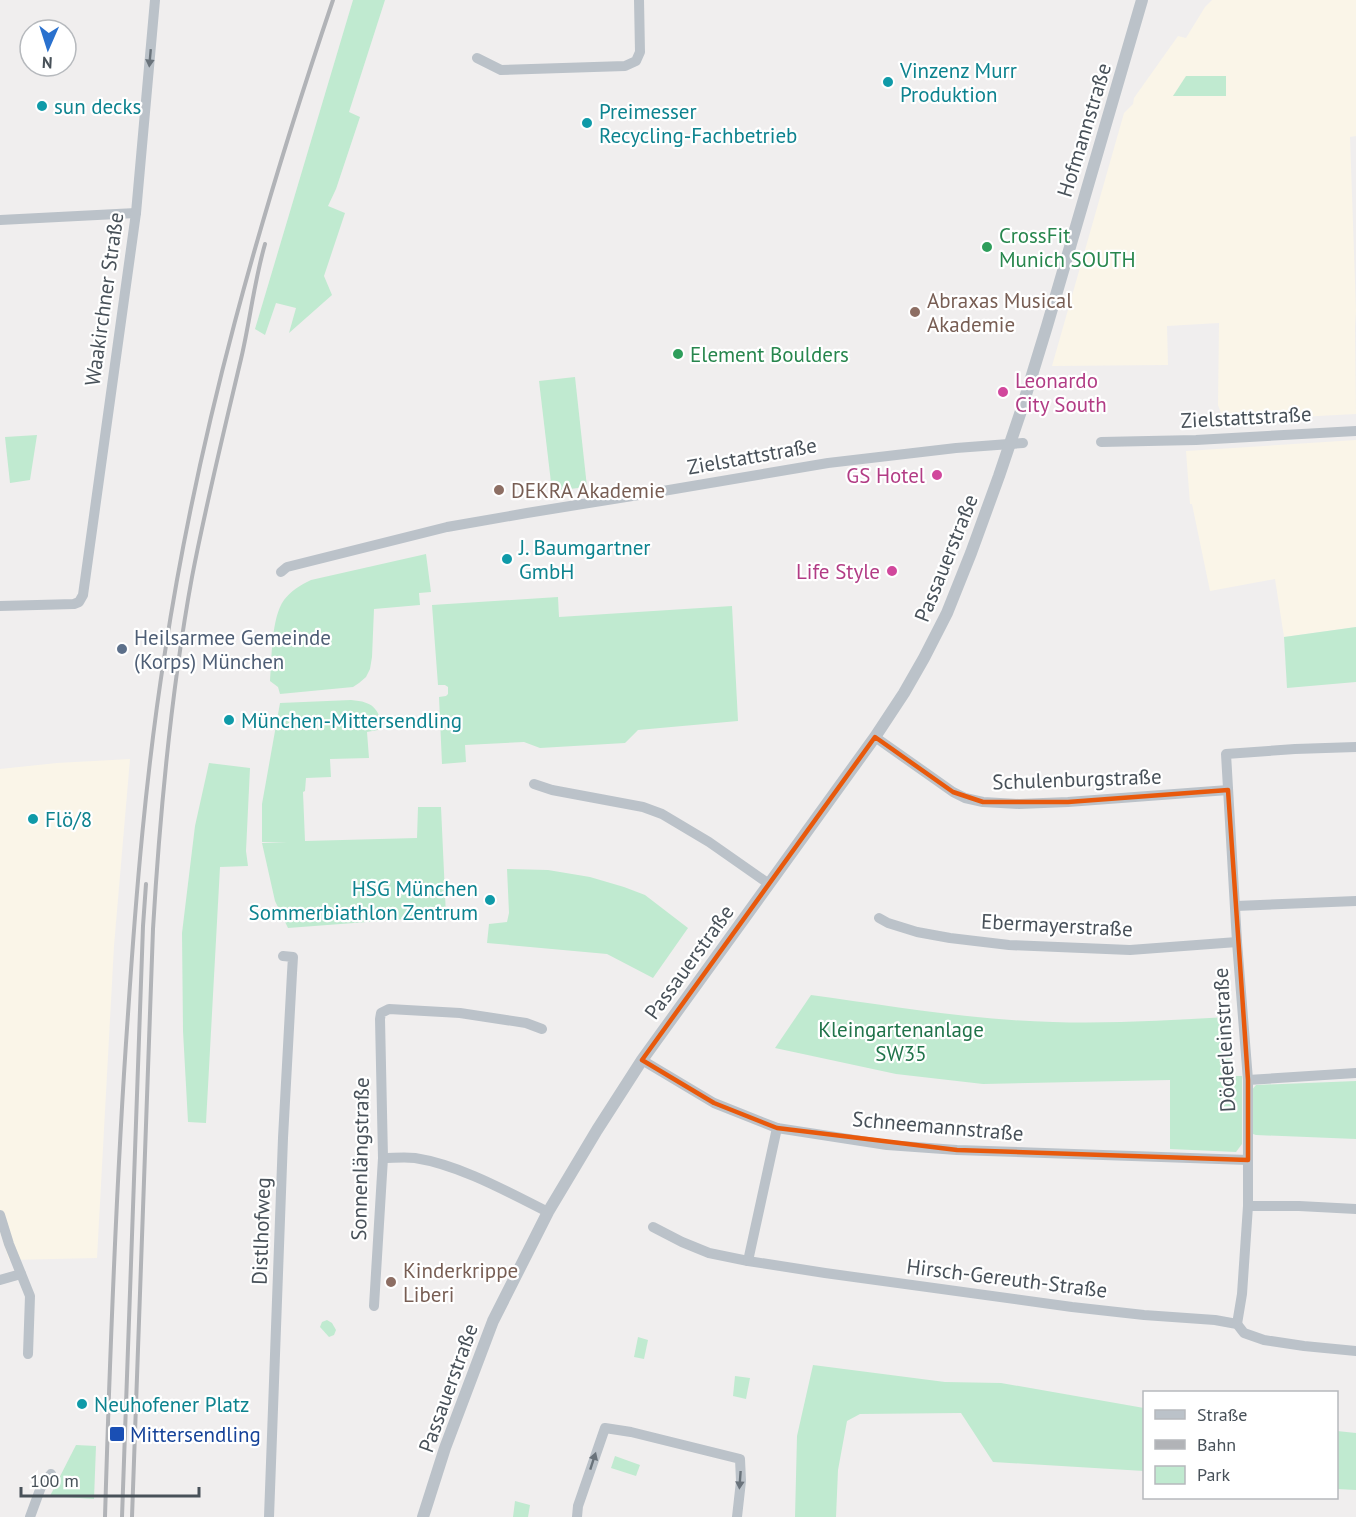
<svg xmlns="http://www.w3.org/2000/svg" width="1356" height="1517" font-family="'PT Sans',sans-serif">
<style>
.commercial{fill:#faf5e8}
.green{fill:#c0ead0}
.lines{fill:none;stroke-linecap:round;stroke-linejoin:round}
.minor{stroke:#bbc2c9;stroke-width:10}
.tertiary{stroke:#bbc2c9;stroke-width:12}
.rail{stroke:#b1b3b7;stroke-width:4}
.oneway{fill:#6a737b}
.marked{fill:none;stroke:#e8590c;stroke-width:4.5;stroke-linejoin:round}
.culture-dot{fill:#0f9aa8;stroke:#fff;stroke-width:2}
.leisure-dot{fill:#2e9e5b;stroke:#fff;stroke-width:2}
.education-dot{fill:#8d6e63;stroke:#fff;stroke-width:2}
.hotel-dot{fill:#d1479c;stroke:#fff;stroke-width:2}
.service-dot{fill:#5c6f8a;stroke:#fff;stroke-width:2}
.transit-dot{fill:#1a4fb4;stroke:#fff;stroke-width:2}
.labels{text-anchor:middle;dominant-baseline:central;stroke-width:4.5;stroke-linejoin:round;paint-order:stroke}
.culture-label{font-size:21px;fill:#0d838f;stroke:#fff;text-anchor:start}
.street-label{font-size:21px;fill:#485159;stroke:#fff}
.leisure-label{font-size:21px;fill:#27864d;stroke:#fff;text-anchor:start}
.education-label{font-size:21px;fill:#785e54;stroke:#fff;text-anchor:start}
.hotel-label{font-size:21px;fill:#b23c85;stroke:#fff;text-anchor:end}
.service-label{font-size:21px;fill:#4e5e75;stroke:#fff;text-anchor:start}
.park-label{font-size:21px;fill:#20734a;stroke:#fff}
.transit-label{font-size:21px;fill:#164399;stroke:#fff;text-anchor:start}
</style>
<rect width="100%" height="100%" fill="#f0eeee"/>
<g class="commercial">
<polygon points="1212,0 1356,0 1356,136 1350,137 1356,311 1355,327 1356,414 1224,421 1218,405 1219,323 1167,326 1168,365 1052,366 1124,113 1133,104 1134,98 1178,36 1186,38 1205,7"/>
<polygon points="1356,440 1356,627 1284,637 1275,579 1210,591 1192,504 1190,504 1186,451"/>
<polygon points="130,759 114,946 97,1258 9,1260 0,1232 0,769 57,763"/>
</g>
<g class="green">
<polygon points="353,0 385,0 349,112 360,117 336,189 328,206 345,213 324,276 332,295 289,333 296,308 276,303 265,335 255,329"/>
<polygon points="1186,76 1226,76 1226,96 1173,96"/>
<polygon points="575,377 587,487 552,491 539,381"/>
<polygon points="37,435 30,480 10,483 5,437"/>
<path d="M426,554L431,592L419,593L420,605L374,609L372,657L370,669L366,677L359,683L353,687L280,694L278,687L270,681C272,658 271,618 284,600C291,591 300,585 311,580Z"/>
<polygon points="558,597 559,617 732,606 738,721 638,730 625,743 540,748 524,742 465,745 466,762 442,764 439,697 446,696 448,694 448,687 445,685 438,685 432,605"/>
<polygon points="1356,627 1356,682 1287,688 1284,637"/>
<path d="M351,700C374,702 378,708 383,729L367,732L369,758L330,759L331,777L306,778L305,791L303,792L305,841L417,838L418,807H441L446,916L288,928L275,901L262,843L287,842H262V804L280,703Z"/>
<polygon points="209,763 250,768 246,851 248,866 220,867 206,1123 188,1122 183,1031 182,933 195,826"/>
<polygon points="507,869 548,870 590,877 624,887 645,895 688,928 653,978 607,954 487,943 489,924 507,922 509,913"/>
<path d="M811,995C891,1006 972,1020 1053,1022C1111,1024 1169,1020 1227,1017L1231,1076H1242V1144L1236,1152L1170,1149V1080L983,1084L896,1074L775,1048Z"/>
<polygon points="1356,1081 1356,1139 1256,1135 1250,1133 1251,1091 1256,1085"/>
<polygon points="327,1320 332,1323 336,1330 334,1335 329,1337 320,1327 322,1322"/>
<polygon points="638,1337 648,1340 644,1359 634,1357"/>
<polygon points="813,1365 945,1382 1001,1383 1144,1408 1144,1471 993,1462 961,1413 860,1414 847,1421 838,1470 836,1517 795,1517 797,1436"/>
<polygon points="735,1376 750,1378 746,1399 733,1396"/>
<polygon points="1337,1431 1356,1433 1356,1490 1337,1489"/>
<polygon points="76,1445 96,1446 94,1499 50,1496"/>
<polygon points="615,1456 640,1465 636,1476 611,1468"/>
<polygon points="515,1501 530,1505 528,1517 513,1517"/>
</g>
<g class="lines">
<g class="minor">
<polyline points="477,58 501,70 625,66 636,61 640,52 639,0"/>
<polyline points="0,220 136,213"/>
<polyline points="1101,442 1196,440 1356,431"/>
<polyline points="281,572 287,567 447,527 527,513 657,492 828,463 956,448 1023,443"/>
<polyline points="0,606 74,604 79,602 83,595 136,213 155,0"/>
<polyline points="875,737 953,792 965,798 983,802 1019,804 1068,802 1228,790"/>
<polyline points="534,784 552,790 643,807 662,814 709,842 769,884"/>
<polyline points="1236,906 1356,901"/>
<polyline points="879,918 888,923 917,932 950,938 1009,945 1130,950 1237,942"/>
<polyline points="642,1060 714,1103 777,1128 887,1145 957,1150 1248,1160"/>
<polyline points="1248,1080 1356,1073"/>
<path d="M383,1158C393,1158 405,1157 415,1158C460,1165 508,1192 548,1212"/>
<polyline points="1248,1206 1299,1206 1356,1209"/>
<polyline points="0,1215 9,1244 30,1296 28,1354"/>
<polyline points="653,1227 682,1242 709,1253 748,1261 825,1273 1072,1307 1144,1315 1215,1320 1237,1324 1244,1333 1264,1340 1304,1346 1356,1351"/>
<polyline points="748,1261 777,1128"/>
<polyline points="0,1280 21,1274"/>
<polyline points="374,1306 383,1158 380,1019 381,1013 389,1009 460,1013 526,1023 542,1029"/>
<polyline points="1237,1324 1242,1294 1248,1206 1248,1080 1237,942 1226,754 1295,749 1356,747"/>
<polyline points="30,1517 41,1487 51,1474"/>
<polyline points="269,1517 283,1138 292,973 293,957 283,956"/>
<polyline points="577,1517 578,1506 605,1428 631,1432 740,1459 741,1481 737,1517"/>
</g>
<polyline class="tertiary" points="423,1517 445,1448 493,1321 548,1212 597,1130 642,1060 875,737 904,693 924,658 947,613 971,553 999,476 1021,411 1047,326 1142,0"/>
<g class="rail">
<path d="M105,1517C110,1349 116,1182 128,1014C136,893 146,772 165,652C199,429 261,213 333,0"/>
<polyline points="122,1517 143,926 146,884"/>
<path d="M132,1517L153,929C160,811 171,692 192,577C206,504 224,431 241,359C250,321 254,282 265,244"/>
</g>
</g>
<defs><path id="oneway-solid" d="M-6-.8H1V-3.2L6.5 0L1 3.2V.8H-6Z" transform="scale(1.5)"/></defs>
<g class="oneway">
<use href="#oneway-solid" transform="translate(150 58) rotate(95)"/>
<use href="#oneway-solid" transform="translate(593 1461) rotate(-72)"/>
<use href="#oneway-solid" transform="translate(740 1480) rotate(94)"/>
</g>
<path class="marked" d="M875,737L953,792L983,802H1068L1228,790L1248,1080V1160L957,1150L777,1128L714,1103L642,1060Z"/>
<g class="culture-dot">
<circle cx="888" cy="82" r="6"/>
<circle cx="42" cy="106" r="6"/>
<circle cx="587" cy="123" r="6"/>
<circle cx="507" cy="559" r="6"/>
<circle cx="229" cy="720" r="6"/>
<circle cx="33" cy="819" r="6"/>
<circle cx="490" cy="900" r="6"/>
<circle cx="82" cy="1404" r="6"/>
</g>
<g class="leisure-dot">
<circle cx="987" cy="247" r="6"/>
<circle cx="678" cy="354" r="6"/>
</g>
<g class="education-dot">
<circle cx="915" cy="312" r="6"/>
<circle cx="499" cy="490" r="6"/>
<circle cx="391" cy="1282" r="6"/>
</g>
<g class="hotel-dot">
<circle cx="1003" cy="392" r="6"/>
<circle cx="937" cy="475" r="6"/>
<circle cx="892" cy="571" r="6"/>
</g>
<circle class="service-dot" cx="122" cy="649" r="6"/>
<rect class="transit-dot" x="109" y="1426" width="16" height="16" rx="3"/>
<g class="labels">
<g class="culture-label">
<text x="900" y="70">Vinzenz Murr<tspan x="900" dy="24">Produktion</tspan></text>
<text x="54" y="106">sun decks</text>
<text x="599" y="111">Preimesser<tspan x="599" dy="24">Recycling-Fachbetrieb</tspan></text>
<text x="519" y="547">J. Baumgartner<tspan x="519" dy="24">GmbH</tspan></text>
<text x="241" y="720">München-Mittersendling</text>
<text x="45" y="819">Flö/8</text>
<text x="478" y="888" text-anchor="end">HSG München<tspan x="478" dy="24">Sommerbiathlon Zentrum</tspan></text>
<text x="94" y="1404">Neuhofener Platz</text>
</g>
<g class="street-label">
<text transform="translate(1084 130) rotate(-73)">Hofmannstraße</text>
<text transform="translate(104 299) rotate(-82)">Waakirchner Straße</text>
<text transform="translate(1246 417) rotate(-3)">Zielstattstraße</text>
<text transform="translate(752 456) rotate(-10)">Zielstattstraße</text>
<text transform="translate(946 558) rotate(-68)">Passauerstraße</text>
<text transform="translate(1077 779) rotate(-2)">Schulenburgstraße</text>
<text transform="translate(1057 925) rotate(3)">Ebermayerstraße</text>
<text transform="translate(689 962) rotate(-54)">Passauerstraße</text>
<text transform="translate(1224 1040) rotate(-93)">Döderleinstraße</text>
<text transform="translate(938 1126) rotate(5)">Schneemannstraße</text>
<text transform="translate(360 1159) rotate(-89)">Sonnenlängstraße</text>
<text transform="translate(261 1231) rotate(-88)">Distlhofweg</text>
<text transform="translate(1007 1278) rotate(7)">Hirsch-Gereuth-Straße</text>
<text transform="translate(448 1388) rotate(-70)">Passauerstraße</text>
</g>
<g class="leisure-label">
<text x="999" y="235">CrossFit<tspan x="999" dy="24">Munich SOUTH</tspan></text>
<text x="690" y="354">Element Boulders</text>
</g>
<g class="education-label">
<text x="927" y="300">Abraxas Musical<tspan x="927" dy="24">Akademie</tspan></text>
<text x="511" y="490">DEKRA Akademie</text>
<text x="403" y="1270">Kinderkrippe<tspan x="403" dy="24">Liberi</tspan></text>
</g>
<g class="hotel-label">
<text x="1015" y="380" text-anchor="start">Leonardo<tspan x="1015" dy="24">City South</tspan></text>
<text x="925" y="475">GS Hotel</text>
<text x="880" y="571">Life Style</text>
</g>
<g class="service-label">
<text x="134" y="637">Heilsarmee Gemeinde<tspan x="134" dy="24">(Korps) München</tspan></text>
</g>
<g class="park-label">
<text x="901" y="1029">Kleingartenanlage<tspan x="901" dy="24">SW35</tspan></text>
</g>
<g class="transit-label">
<text x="130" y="1434">Mittersendling</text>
</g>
</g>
<rect x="1143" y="1391" width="195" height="108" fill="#ffffff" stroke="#b6b9bd" stroke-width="1.5"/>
<rect x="1155" y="1410" width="30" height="9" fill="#bbc2c9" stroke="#b6b9bd" stroke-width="1.5"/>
<text x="1197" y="1421" font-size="18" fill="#485159">Straße</text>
<rect x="1155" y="1440" width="30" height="9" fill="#b1b3b7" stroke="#b6b9bd" stroke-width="1.5"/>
<text x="1197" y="1451" font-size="18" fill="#485159">Bahn</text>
<rect x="1155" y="1466" width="30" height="18" fill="#c0ead0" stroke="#b6b9bd" stroke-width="1.5"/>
<text x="1197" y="1481" font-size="18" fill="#485159">Park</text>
<g transform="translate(48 48) rotate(183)"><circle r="28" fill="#ffffff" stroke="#b6b9bd" stroke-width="1.5"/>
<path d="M0-4.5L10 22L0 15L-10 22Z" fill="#2a71ce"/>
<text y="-9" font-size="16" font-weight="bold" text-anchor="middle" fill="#485159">N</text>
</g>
<path d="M21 1487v9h178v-9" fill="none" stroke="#485159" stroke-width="3"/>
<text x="30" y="1487" font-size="18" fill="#485159" stroke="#ffffff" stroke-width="4.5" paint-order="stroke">100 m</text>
</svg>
